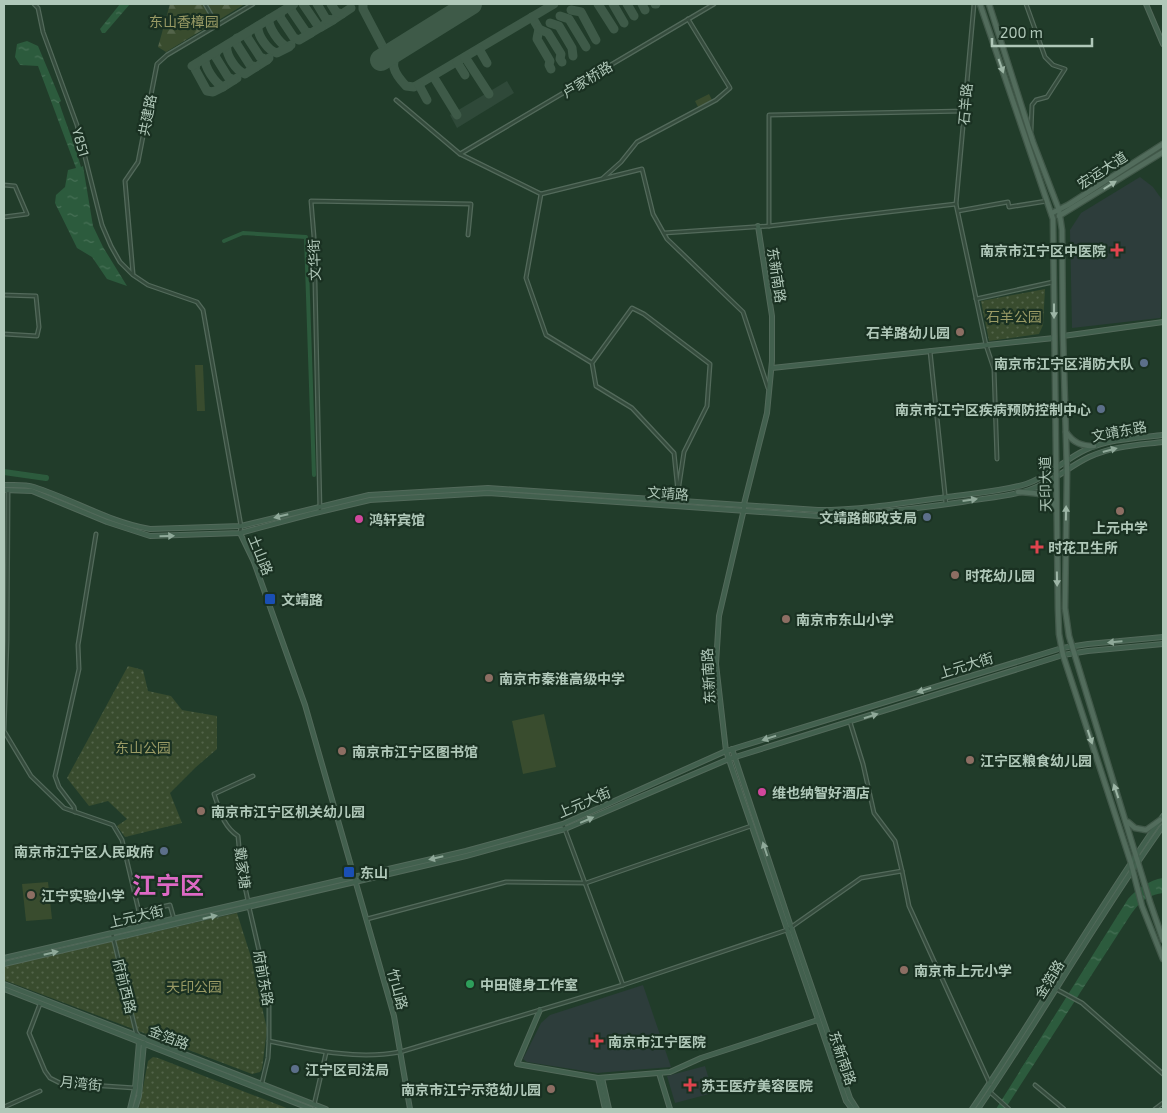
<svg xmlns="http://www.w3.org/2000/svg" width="1167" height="1113" font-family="'Exo 2','Noto Sans SC',sans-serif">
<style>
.medical{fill:#2d3d3b}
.airport{fill:#2f4939}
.grass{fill:url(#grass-dots)}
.forest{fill:url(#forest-firs)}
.garden{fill:#394c2e}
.water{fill:url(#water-ripples)}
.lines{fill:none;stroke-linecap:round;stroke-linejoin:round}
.stream{stroke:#2c5b3d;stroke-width:1}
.canal{stroke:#2c5b3d;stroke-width:4}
.river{stroke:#2c5b3d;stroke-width:6}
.taxiway{stroke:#3e5a48;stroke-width:9}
.runway{stroke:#3e5a48;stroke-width:22}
.street-casing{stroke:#536a5b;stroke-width:5}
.secondary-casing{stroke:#536a5b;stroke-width:6}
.primary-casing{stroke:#415849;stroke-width:7}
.street{stroke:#354c3d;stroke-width:2.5}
.secondary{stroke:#42604e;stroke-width:4}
.primary{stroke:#526c5c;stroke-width:4.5}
.oneway{fill:#9db6a6}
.oneway2{fill:#8fa999}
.health-dot{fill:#e0444e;stroke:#1a3122;stroke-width:2}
.education-dot{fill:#8d6e63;stroke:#1a3122;stroke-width:2}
.service-dot{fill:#5c6f8a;stroke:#1a3122;stroke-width:2}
.hotel-dot{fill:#d1479c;stroke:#1a3122;stroke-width:2}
.transit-dot{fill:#1a4fb4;stroke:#1a3122;stroke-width:2}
.leisure-dot{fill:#2e9e5b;stroke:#1a3122;stroke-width:2}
.labels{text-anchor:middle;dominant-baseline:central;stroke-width:4.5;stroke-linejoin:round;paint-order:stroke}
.park-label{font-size:14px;fill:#9a9b65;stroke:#1a3122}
.street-label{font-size:14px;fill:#b0c8b9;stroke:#1a3122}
.poi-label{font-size:14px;font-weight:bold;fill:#b0c8b9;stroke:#1a3122;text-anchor:start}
.town-label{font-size:24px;font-weight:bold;fill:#de69c5;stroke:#1a3122}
</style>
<defs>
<pattern id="grass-dots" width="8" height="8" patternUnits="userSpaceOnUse" patternTransform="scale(1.25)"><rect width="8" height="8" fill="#394c2e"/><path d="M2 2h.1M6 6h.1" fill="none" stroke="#53644a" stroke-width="1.8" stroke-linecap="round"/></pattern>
<pattern id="forest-firs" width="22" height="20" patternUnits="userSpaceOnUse" patternTransform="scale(1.25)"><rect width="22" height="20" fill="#394c2e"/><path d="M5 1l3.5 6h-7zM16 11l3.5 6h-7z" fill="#53644a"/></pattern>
<pattern id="water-ripples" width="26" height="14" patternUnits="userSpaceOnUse" patternTransform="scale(1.25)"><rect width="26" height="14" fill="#2c5b3d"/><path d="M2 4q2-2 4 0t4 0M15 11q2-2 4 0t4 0" fill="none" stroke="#487157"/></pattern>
</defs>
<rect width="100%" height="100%" fill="#213c2a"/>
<g class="medical">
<polygon points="1140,177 1153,187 1163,201 1163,271 1161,316 1160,318 1072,328 1070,230 1081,213"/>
<polygon points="643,985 671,1067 597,1073 527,1062 523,1059 541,1023 550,1015"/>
<polygon points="705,1066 713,1093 675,1103 667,1076"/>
</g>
<polygon class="airport" points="507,81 514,93 457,128 450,115"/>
<g class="grass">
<polygon points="1045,289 1043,325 1039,334 989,341 981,301"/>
<polygon points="128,666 143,670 148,691 171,696 182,710 217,716 217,749 196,767 170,793 182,823 125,837 117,826 127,819 108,801 89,806 67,778"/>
<polygon points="237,913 250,954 267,1029 262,1069 260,1072 252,1074 4,980 4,967 9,965"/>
<polygon points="153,1057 158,1058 289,1109 139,1109 148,1061"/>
</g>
<polygon class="forest" points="170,4 245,4 166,52 158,47"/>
<g class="garden">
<polygon points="709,94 713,102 699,109 695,101"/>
<polygon points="203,365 205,411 197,411 195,365"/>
<polygon points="544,714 556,767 523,774 512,721"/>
<polygon points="48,882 52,919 26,921 22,884"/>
</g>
<g class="water">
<polygon points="120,4 130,4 105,33 102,33 100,29"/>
<path d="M27,41L38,46L61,101L59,102C66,124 75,145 81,167L83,166L93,226L103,247L127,286L107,279L92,257L77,248L55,203L56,195L65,187L68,170L76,168L38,66L20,65L15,57L17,44Z"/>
<path d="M1163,878V893C1139,897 1135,909 1122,928L1005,1109H996L1128,899C1137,889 1149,880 1163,878Z"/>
</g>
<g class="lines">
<polyline class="stream" points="1020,1071 1037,1045"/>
<polyline class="canal" points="224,241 243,233 306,237 314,475"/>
<polyline class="river" points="4,472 46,478"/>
<g class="taxiway">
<polyline points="303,4 318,26 321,27 333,20"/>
<polyline points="317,4 326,19 333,20 342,14"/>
<polyline points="331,4 336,12 342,14 351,8"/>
<polyline points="363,4 363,9 384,49"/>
<polyline points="598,4 614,29"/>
<polyline points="613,4 624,23"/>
<polyline points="627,4 634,16"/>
<polyline points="642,4 645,10"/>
<polyline points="655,4 656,4"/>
<polyline points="292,5 291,10 306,32 311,33 321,27"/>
<polyline points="571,10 581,12 596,40"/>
<polyline points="281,12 280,17 294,38 299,40 311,33"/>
<polyline points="560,16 569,19 586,47"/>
<polyline points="532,17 539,29 537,39 550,61 549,65 551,69"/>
<path d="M269,19C268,27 279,43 287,47L291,45"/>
<polyline points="550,23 559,26 572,48 573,56"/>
<path d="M258,26C257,35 268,51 277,53L289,47"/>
<polyline points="539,29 548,33 561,54 560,59 562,62"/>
<polyline points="248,32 247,37 260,57 267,60 269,58"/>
<polyline points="237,38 236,43 250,65 256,67 267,60"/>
<path d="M227,45C225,54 236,71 245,74L256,67"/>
<path d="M400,48C389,64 393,72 406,86L414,87L554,4"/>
<polyline points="479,49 487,63"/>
<polyline points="217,51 215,56 228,77 234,80 237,78"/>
<polyline points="465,57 489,94"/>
<path d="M205,58C204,67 215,83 223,87L234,80"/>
<polyline points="457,62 465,75"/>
<polyline points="196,64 195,69 207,91 213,92 223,87"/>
<polyline points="192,66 294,4"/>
<polyline points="433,76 457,115"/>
<polyline points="419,85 427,100"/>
</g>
<polyline class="runway" points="381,60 471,4"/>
<g class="street-casing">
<g id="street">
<polyline points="34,4 38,8 43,32 77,125 102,225 111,246 120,262 133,275 148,285 197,302 203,310 241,526 240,533"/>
<polyline points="205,4 217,25"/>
<polyline points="974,4 956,204 986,345 994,369 997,459"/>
<polyline points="1026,4 1045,57 1053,65 1065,69 1047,97 1036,100 1032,105 1031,131"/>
<polyline points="396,100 460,154 541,194 642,169 653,214 667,239 743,312 768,388"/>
<polyline points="460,154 714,4"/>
<polyline points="603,178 621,162 637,142 716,100 730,88 688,19"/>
<polyline points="4,185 15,186 27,214 4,217"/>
<polyline points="541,194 526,278 546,335 592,363 596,386 632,408 674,453 678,492 684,452 707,406 710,364 644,314 632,308 592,363"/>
<polyline points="956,204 769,226 769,115 965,111"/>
<polyline points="958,211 1008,202 1009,207 1047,201"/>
<polyline points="664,233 769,226"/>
<polyline points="133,274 125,181 138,162 157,64 167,55 253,4"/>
<polyline points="4,295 36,296 39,327 37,336 4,334"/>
<polyline points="976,299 1053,282"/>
<polyline points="930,351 946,504"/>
<polyline points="8,490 7,641 4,731 31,776 64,808 113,825 122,840 139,912 170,905 174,919"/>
<polyline points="320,512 314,237 311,201 471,204 468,235"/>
<polyline points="850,722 863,764 874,813 895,841 902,871"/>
<polyline points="75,812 74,807 59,787 55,776 79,669 78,645 96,534"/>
<polyline points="563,824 623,985"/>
<path d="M248,901L241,868L238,836C223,826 220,811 214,794L253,776"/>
<polyline points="249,907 269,994 269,1041 268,1058 262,1083"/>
<polyline points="367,919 506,882 586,883 751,826"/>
<polyline points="112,933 136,1032 138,1035"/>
<polyline points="1056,989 1082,1003 1163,1074"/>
<polyline points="40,1004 29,1033 45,1071 50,1078 60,1083 135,1088"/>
<path d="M269,1041C313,1050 356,1060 400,1052L623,985L787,930L861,878L902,871L909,906L990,1084"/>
<polyline points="1035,1085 1064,1109"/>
<polyline points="990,1092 1009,1109"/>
<polyline points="314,1105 326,1053"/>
<polyline points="4,1107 40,1091"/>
<polyline points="1155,1109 1163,1103"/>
</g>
</g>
<g class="secondary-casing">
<g id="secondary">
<polyline points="1146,4 1163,44"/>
<polyline points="758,226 772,316 772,361 767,413 744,504 744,509 719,616 716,664 726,751 846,1101 852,1109"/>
<polyline points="1063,336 1163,322"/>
<polyline points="772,368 1054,338"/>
<path d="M4,485C13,485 25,484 34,487C74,500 109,522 150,529L241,526L369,495L488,488L818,510C861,510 904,503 947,497C973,493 1000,492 1026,484C1048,477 1064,460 1085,450C1109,439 1137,438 1163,435"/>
<path d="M4,490L32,491L107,522L150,536L240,533L311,514L370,500L488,493L819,516C867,515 914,509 962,502C984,498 1008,497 1029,490C1052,483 1068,467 1089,457C1113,446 1138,445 1163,442"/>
<polyline points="240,533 254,562 305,705 394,1016 410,1109"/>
<polyline points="732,749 791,927 850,1098 857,1109"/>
<polyline points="4,958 466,851 563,824 726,751 1062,648 1088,644 1163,637"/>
<polyline points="4,964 466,856 565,829 729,759 1063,655 1088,651 1163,644"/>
<polyline points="4,984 326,1109"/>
<polyline points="4,989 311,1109"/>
<polyline points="540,1010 517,1064 598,1078 670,1072 701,1058 818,1020"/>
<polyline points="659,1073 670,1109"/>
<polyline points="598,1078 605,1109"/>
<polyline points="602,1078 609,1109"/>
<polyline points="130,1109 135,1088 139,1042"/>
<polyline points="135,1109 139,1096 144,1043"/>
<path d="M972,1109C1038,1013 1096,911 1163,816"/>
<path d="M978,1109C1042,1016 1097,918 1163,826"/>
</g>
</g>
<g class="primary-casing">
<g id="primary">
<polyline points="980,4 1053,219 1058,609 1059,634 1063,655 1131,863 1142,906 1163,959"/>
<polyline points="989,4 1033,142 1059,210 1062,230 1063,336 1067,472 1065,608 1069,636 1150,902 1163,940"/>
<polyline points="1052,213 1068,205 1163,144"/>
<polyline points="1059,216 1163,152"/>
<path d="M1066,432C1073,443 1082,446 1094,446"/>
<path d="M1018,492C1033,493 1048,492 1056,507"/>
<polyline points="1128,822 1135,828 1146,830 1160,820"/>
</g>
</g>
<use href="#street" class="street"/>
<use href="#secondary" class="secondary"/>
<use href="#primary" class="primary"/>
</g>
<defs><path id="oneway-solid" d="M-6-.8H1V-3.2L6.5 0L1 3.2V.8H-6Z" transform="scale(1.25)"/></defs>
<g class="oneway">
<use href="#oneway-solid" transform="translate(1001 66) rotate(71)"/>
<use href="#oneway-solid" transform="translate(1110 185) rotate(-32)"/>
<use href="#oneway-solid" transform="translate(1054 311) rotate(90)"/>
<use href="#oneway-solid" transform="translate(1066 513) rotate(-89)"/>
<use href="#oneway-solid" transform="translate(1057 579) rotate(89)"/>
<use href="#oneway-solid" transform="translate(1090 737) rotate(72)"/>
<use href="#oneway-solid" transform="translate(1116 791) rotate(-108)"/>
</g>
<g class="oneway2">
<use href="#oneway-solid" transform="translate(1110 450) rotate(-15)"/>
<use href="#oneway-solid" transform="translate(970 500) rotate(-8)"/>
<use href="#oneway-solid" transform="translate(281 516) rotate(166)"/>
<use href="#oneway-solid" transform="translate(167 536) rotate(-2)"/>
<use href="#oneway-solid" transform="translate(1115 642) rotate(175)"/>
<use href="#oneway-solid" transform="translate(924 690) rotate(163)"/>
<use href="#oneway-solid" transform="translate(871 716) rotate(-18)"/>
<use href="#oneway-solid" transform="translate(769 738) rotate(162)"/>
<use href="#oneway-solid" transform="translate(587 820) rotate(-23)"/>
<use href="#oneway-solid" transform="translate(765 849) rotate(-108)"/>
<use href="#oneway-solid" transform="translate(436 858) rotate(167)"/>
<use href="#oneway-solid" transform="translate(210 917) rotate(-13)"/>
<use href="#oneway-solid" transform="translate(51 953) rotate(-13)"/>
</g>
<g class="health-dot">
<path d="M1114.5 242.5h5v5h5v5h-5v5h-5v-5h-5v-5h5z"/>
<path d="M1034.5 539.5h5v5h5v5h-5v5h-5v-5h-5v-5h5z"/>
<path d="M594.5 1033.5h5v5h5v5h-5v5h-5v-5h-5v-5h5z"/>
<path d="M687.5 1077.5h5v5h5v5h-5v5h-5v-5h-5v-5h5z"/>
</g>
<g class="education-dot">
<circle cx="960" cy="332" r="5"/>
<circle cx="1120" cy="511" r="5"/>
<circle cx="955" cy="575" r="5"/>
<circle cx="786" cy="619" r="5"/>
<circle cx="489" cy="678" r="5"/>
<circle cx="342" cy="751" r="5"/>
<circle cx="970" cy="760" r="5"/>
<circle cx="201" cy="811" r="5"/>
<circle cx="31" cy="895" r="5"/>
<circle cx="904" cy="970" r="5"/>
<circle cx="551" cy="1089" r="5"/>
</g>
<g class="service-dot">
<circle cx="1144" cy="363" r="5"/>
<circle cx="1101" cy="409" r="5"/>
<circle cx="927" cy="517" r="5"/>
<circle cx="164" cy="851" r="5"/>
<circle cx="295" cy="1069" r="5"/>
</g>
<g class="hotel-dot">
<circle cx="359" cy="519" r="5"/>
<circle cx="762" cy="792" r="5"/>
</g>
<g class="transit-dot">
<rect x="264" y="593" width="12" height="12" rx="2.5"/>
<rect x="343" y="866" width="12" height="12" rx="2.5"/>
</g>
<circle class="leisure-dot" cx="470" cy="984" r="5"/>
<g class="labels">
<g class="park-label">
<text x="184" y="21">东山香樟园</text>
<text x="1014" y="316">石羊公园</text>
<text x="143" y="747">东山公园</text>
<text x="194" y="986">天印公园</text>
</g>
<g class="street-label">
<text transform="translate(587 79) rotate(-31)">卢家桥路</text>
<text transform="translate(965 104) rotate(-85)">石羊路</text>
<text transform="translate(147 115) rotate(-79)">共建路</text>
<text transform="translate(81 142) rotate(74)">Y851</text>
<text transform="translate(1102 170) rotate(-33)">宏运大道</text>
<text transform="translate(314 260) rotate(-92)">文华街</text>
<text transform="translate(777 275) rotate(81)">东新南路</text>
<text transform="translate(1119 431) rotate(-11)">文靖东路</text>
<text transform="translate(1045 484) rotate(-91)">天印大道</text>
<text transform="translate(668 493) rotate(4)">文靖路</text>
<text transform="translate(261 555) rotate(68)">土山路</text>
<text transform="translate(966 665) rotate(-17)">上元大街</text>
<text transform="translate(708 676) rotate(-93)">东新南路</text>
<text transform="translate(584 802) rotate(-23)">上元大街</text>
<text transform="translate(243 868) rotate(82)">戴家塘</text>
<text transform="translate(136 916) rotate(-13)">上元大街</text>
<text transform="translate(264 978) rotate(80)">府前东路</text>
<text transform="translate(1049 979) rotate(-58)">金箔路</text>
<text transform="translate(125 986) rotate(76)">府前西路</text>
<text transform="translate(398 989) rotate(75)">竹山路</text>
<text transform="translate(169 1037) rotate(21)">金箔路</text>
<text transform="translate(843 1058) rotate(71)">东新南路</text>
<text transform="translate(81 1083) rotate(6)">月湾街</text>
</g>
<g class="poi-label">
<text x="1106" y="250" text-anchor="end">南京市江宁区中医院</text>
<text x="950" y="332" text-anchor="end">石羊路幼儿园</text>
<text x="1134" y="363" text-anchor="end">南京市江宁区消防大队</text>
<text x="1091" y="409" text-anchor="end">南京市江宁区疾病预防控制中心</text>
<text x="917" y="517" text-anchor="end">文靖路邮政支局</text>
<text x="369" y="519">鸿轩宾馆</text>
<text x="1120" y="527" text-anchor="middle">上元中学</text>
<text x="1048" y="547">时花卫生所</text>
<text x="965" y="575">时花幼儿园</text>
<text x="281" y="599">文靖路</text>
<text x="796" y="619">南京市东山小学</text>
<text x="499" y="678">南京市秦淮高级中学</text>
<text x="352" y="751">南京市江宁区图书馆</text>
<text x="980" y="760">江宁区粮食幼儿园</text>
<text x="772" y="792">维也纳智好酒店</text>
<text x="211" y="811">南京市江宁区机关幼儿园</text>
<text x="154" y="851" text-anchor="end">南京市江宁区人民政府</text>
<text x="360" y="872">东山</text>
<text x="41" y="895">江宁实验小学</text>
<text x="914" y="970">南京市上元小学</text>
<text x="480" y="984">中田健身工作室</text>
<text x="608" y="1041">南京市江宁医院</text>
<text x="305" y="1069">江宁区司法局</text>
<text x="701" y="1085">苏王医疗美容医院</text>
<text x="541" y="1089" text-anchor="end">南京市江宁示范幼儿园</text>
</g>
<g class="town-label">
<text x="168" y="884">江宁区</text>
</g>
</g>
<rect width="1167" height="1113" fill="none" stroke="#b0c8b9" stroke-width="10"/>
<path d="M992 38v8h100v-8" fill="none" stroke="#b0c8b9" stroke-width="2.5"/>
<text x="1000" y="38" font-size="15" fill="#b0c8b9" stroke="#1a3122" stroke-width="4" paint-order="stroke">200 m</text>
</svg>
